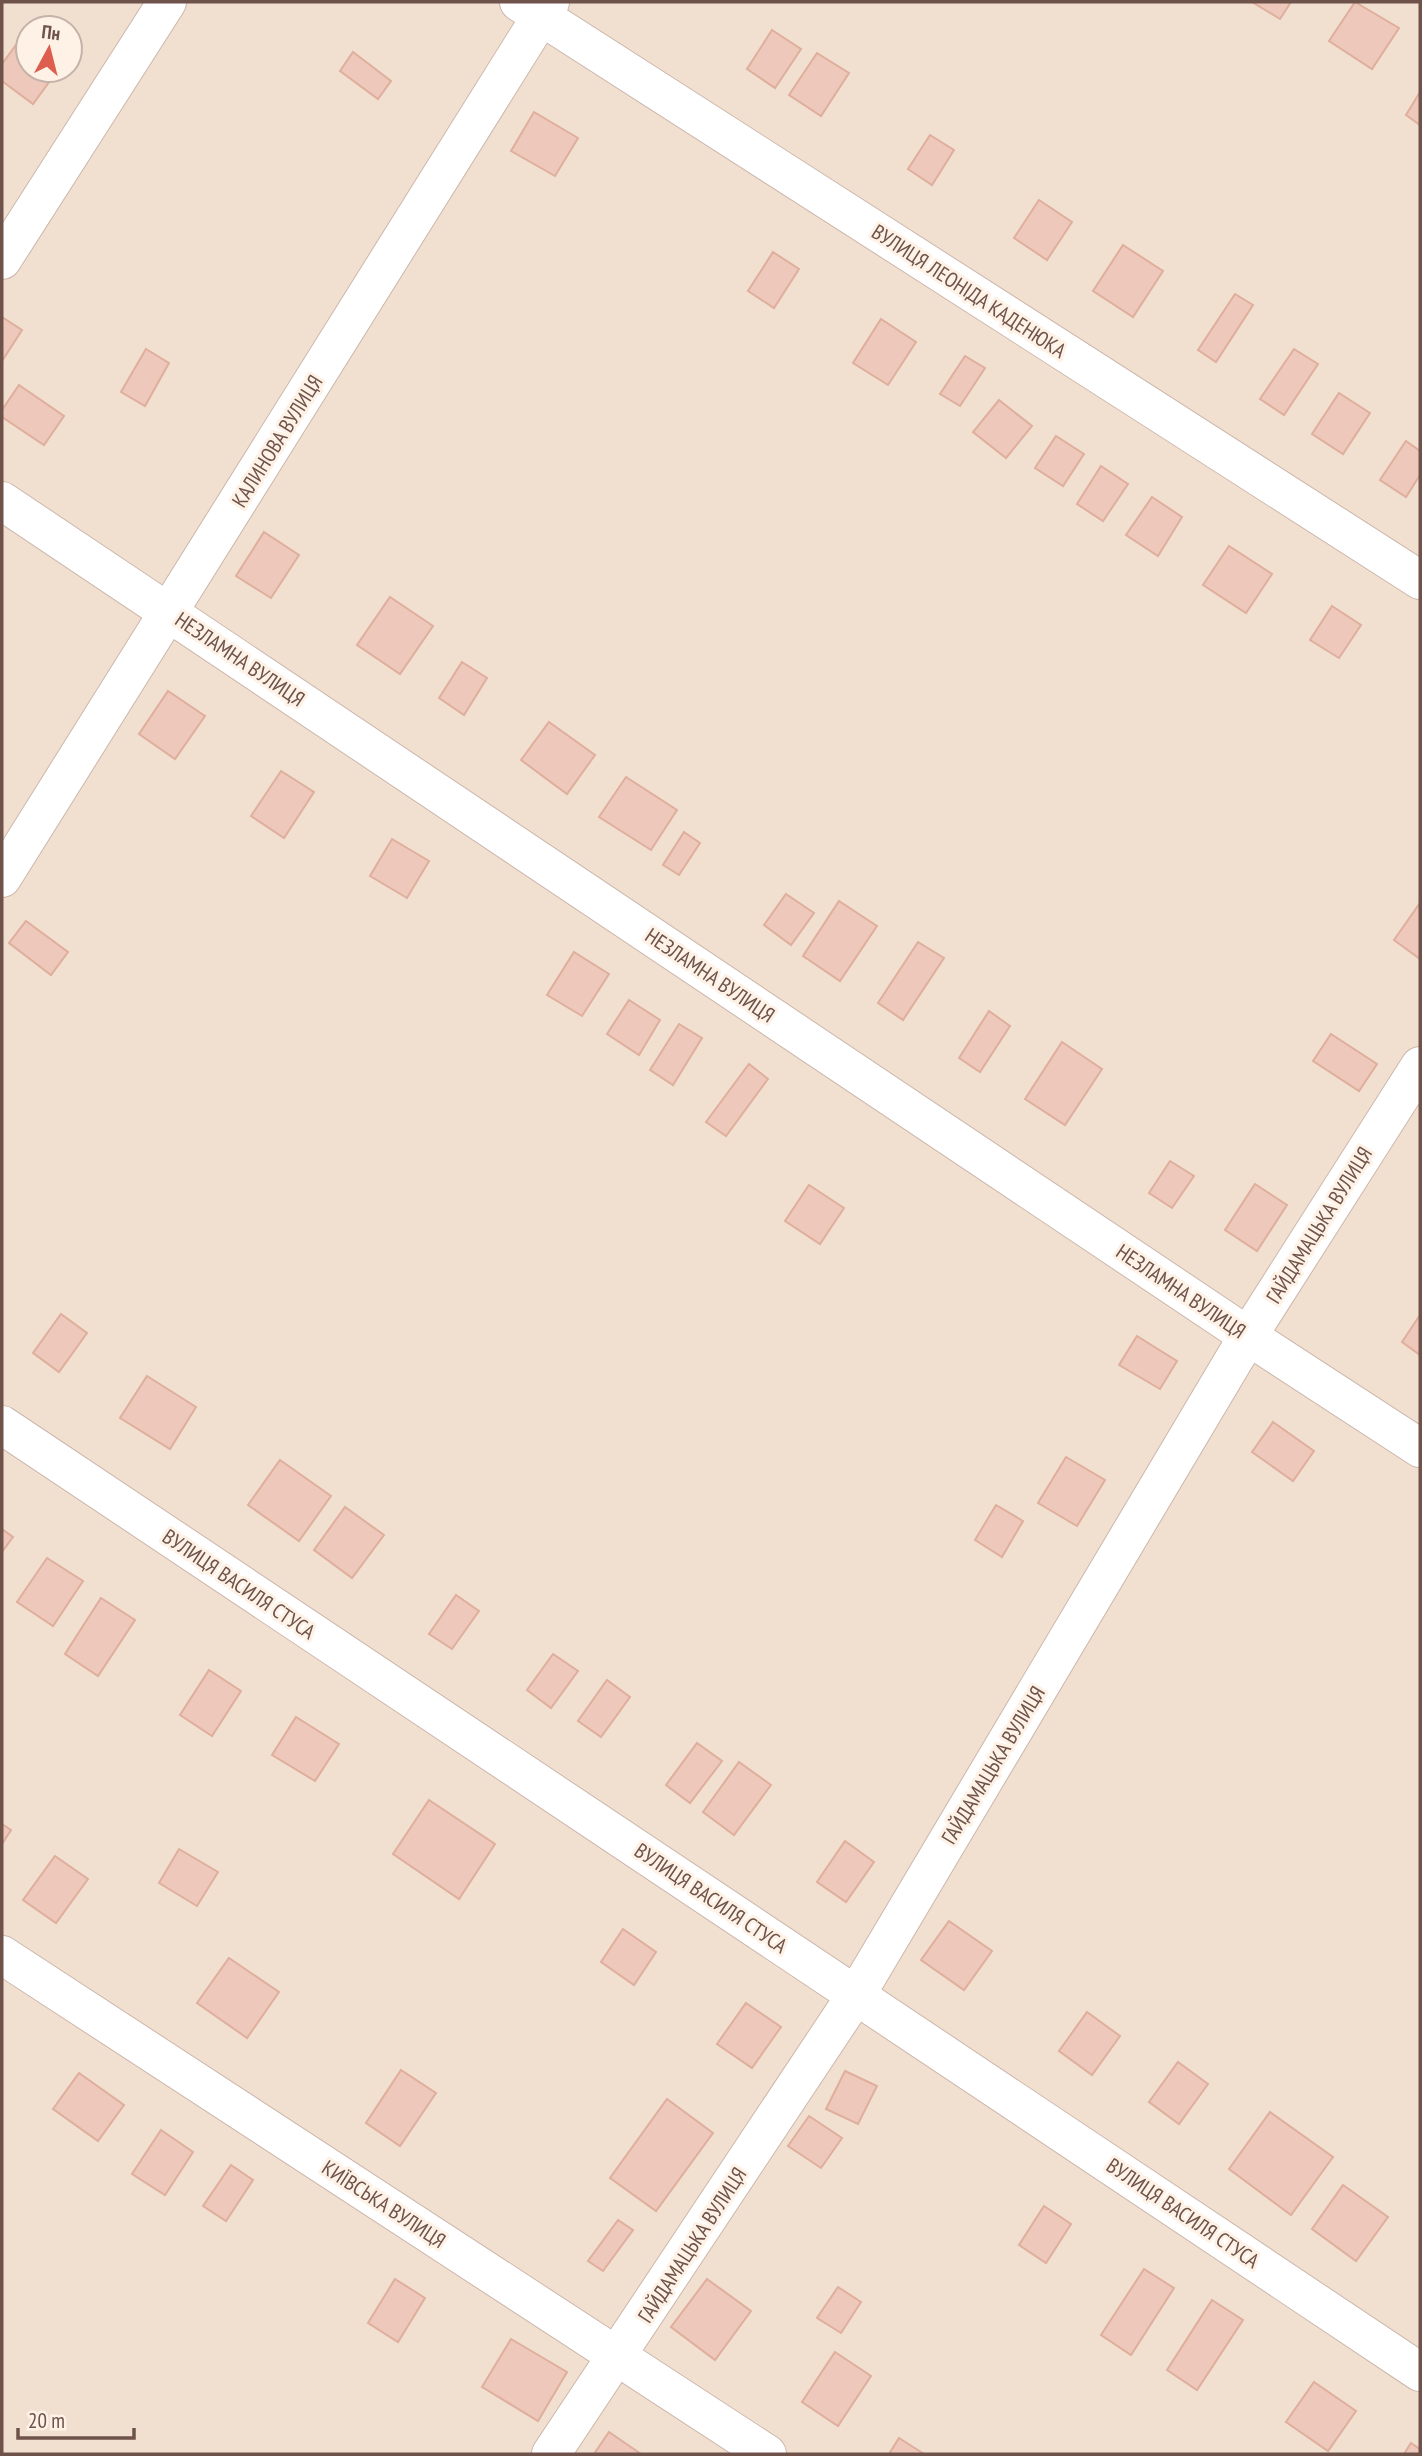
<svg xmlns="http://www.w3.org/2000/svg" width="1422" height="2456" font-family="'PT Sans Narrow',sans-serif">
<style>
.residential{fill:#f1dfd0;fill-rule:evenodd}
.building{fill:#eec9bb;stroke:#dfae9c;stroke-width:2}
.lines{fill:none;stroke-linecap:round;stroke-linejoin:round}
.minor-casing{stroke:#ccb7ac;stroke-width:40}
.minor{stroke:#fff;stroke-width:38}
.labels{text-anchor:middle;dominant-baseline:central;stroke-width:6;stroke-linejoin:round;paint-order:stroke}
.street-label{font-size:21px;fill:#6f534a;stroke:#fef2e7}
</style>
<rect width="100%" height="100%" fill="#faeee1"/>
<path class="residential" d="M2,2H1420V2454H2ZM28,28H70V70H28Z"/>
<g class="building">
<polygon points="1252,2 1291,2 1280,19"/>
<polygon points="1355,2 1399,28 1372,69 1329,41"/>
<polygon points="772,30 801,49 775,88 747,69"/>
<polygon points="16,45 28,54 28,70 50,70 55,74 33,104 2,81 2,64"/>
<polygon points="353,52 391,81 378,99 340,71"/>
<polygon points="817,53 849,73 821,116 789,95"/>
<polygon points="1420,92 1420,125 1406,115"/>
<polygon points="534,112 578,138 555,176 511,151"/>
<polygon points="930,135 954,150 932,185 908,169"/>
<polygon points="1039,200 1072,222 1047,260 1014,238"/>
<polygon points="1123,245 1163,271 1133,317 1093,291"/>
<polygon points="773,252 799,269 774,308 748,291"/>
<polygon points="1235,294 1253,305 1216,362 1198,350"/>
<polygon points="2,317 22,330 2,361"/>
<polygon points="881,319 916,342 888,385 853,363"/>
<polygon points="146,349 169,363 145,406 121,392"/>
<polygon points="1294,349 1318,364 1284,415 1260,399"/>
<polygon points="965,356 985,368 960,406 940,394"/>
<polygon points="19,385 64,416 44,445 2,417 2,410"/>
<polygon points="1339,393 1370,413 1343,454 1312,434"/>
<polygon points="999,400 1032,426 1006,458 973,432"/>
<polygon points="1056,436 1084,454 1063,486 1035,468"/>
<polygon points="1406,441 1420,451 1420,475 1406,497 1380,480"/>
<polygon points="1101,466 1128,484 1103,521 1077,504"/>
<polygon points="1152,497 1182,517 1158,556 1126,535"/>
<polygon points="264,532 299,555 271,598 236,576"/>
<polygon points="1229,546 1272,574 1246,613 1203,585"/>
<polygon points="390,597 433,626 400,674 357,645"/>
<polygon points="1332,606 1361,625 1339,658 1310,640"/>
<polygon points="462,662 487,678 464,715 439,698"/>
<polygon points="168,691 205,716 175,759 139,734"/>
<polygon points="549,722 595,755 567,794 521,760"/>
<polygon points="281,771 314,792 284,838 251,816"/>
<polygon points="626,777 677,810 651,850 599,817"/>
<polygon points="684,832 700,843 679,875 663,865"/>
<polygon points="392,839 429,861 407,898 370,876"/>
<polygon points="786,894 814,913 791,945 764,925"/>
<polygon points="839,901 877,926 840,981 803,956"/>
<polygon points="1420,903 1420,959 1394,940"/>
<polygon points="26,921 68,952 51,975 9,943"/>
<polygon points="918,942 944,958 903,1020 878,1003"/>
<polygon points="574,952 609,974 582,1016 547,995"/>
<polygon points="629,1000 660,1020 639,1055 607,1034"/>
<polygon points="989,1011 1010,1026 980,1072 959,1058"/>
<polygon points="679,1024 702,1038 673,1085 650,1070"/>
<polygon points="1331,1034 1377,1064 1359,1091 1313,1061"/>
<polygon points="1062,1042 1102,1069 1065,1125 1025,1099"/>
<polygon points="749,1064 768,1079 726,1136 706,1122"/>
<polygon points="1170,1161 1194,1176 1172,1208 1149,1193"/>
<polygon points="1255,1184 1287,1205 1257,1251 1225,1230"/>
<polygon points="809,1185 844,1208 820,1244 785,1221"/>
<polygon points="61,1314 87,1333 59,1372 33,1353"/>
<polygon points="1420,1315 1420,1355 1402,1342"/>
<polygon points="1137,1336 1177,1361 1160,1389 1119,1365"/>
<polygon points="147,1376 196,1407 170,1449 120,1418"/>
<polygon points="1273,1422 1314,1451 1293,1481 1252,1452"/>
<polygon points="1066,1457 1105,1480 1077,1526 1038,1503"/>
<polygon points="280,1460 331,1496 299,1541 248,1505"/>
<polygon points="996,1505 1023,1521 1002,1557 975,1540"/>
<polygon points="345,1507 384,1535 352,1578 314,1550"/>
<polygon points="2,1529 13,1537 2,1552"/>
<polygon points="47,1558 83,1581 53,1626 17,1602"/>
<polygon points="456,1595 479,1611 452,1649 429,1634"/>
<polygon points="101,1598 135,1620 98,1676 65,1654"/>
<polygon points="553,1654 578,1671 551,1708 527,1690"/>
<polygon points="209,1670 241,1691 212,1736 180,1715"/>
<polygon points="607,1680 630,1697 601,1737 578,1721"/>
<polygon points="296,1717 339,1744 315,1781 272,1755"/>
<polygon points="697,1743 722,1761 690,1803 666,1785"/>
<polygon points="739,1762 771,1785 734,1835 703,1812"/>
<polygon points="429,1800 495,1844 459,1899 393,1854"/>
<polygon points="2,1824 11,1830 2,1844"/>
<polygon points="845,1841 874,1862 846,1902 817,1882"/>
<polygon points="179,1849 218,1872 197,1906 159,1883"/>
<polygon points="55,1856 88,1879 56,1923 23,1900"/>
<polygon points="949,1921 992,1951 964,1990 921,1960"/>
<polygon points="623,1929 656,1952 634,1985 601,1962"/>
<polygon points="229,1958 279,1992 247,2038 197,2003"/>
<polygon points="746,2003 781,2027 752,2068 717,2044"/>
<polygon points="1087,2012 1120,2036 1092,2075 1059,2051"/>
<polygon points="1178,2062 1208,2084 1179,2124 1149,2102"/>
<polygon points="401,2070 436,2093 400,2146 366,2123"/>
<polygon points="845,2071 877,2086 858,2124 826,2109"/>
<polygon points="79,2073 124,2105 98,2141 53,2109"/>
<polygon points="667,2099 713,2133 656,2211 610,2178"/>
<polygon points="1270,2112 1333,2157 1291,2215 1229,2169"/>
<polygon points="809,2116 842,2138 821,2168 788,2146"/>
<polygon points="161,2130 193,2152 165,2195 132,2174"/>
<polygon points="231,2165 253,2180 226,2221 203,2206"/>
<polygon points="1343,2185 1388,2217 1356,2261 1312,2229"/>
<polygon points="1044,2206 1071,2224 1046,2263 1019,2245"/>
<polygon points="618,2220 633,2230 603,2271 588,2261"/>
<polygon points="1144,2269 1174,2288 1131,2355 1101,2335"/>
<polygon points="395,2279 425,2298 398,2342 368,2323"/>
<polygon points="707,2279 751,2311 715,2360 671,2327"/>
<polygon points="838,2287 861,2302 841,2333 817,2318"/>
<polygon points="1212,2300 1243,2320 1197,2390 1167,2370"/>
<polygon points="511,2339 567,2372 538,2421 482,2387"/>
<polygon points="835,2352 871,2376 838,2426 802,2402"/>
<polygon points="1314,2382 1356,2411 1328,2451 1286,2422"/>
<polygon points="609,2432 641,2454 594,2454"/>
<polygon points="899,2438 924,2454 889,2454"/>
<polygon points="1411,2443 1420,2449 1420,2454 1404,2454"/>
</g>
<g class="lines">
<g class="minor-casing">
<g id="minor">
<polyline points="519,2 1420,580"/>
<polyline points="2,260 167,2"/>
<polyline points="2,501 1248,1336 1420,1448"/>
<polyline points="2,878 550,2"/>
<polyline points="2,1425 1420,2372"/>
<polyline points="2,1955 767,2454"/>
<polyline points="551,2454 856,1995 1248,1336 1420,1066"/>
</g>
</g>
<use href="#minor" class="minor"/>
</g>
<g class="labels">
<g class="street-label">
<text transform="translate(969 291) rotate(33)">ВУЛИЦЯ ЛЕОНІДА КАДЕНЮКА</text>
<text transform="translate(277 441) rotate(-58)">КАЛИНОВА ВУЛИЦЯ</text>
<text transform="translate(240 659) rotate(34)">НЕЗЛАМНА ВУЛИЦЯ</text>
<text transform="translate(710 975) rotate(34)">НЕЗЛАМНА ВУЛИЦЯ</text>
<text transform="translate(1319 1225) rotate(-58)">ГАЙДАМАЦЬКА ВУЛИЦЯ</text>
<text transform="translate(1181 1291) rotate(34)">НЕЗЛАМНА ВУЛИЦЯ</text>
<text transform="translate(239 1584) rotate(34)">ВУЛИЦЯ ВАСИЛЯ СТУСА</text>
<text transform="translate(993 1765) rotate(-59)">ГАЙДАМАЦЬКА ВУЛИЦЯ</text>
<text transform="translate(711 1898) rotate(34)">ВУЛИЦЯ ВАСИЛЯ СТУСА</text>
<text transform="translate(384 2204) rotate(33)">КИЇВСЬКА ВУЛИЦЯ</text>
<text transform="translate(1183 2213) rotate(34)">ВУЛИЦЯ ВАСИЛЯ СТУСА</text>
<text transform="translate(692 2245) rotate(-57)">ГАЙДАМАЦЬКА ВУЛИЦЯ</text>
</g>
</g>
<rect width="1422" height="2456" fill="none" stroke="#6f534a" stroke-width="7"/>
<g transform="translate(49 49) rotate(7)"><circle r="33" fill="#fef2e7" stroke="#c5b2a8" stroke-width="2"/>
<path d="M0-5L12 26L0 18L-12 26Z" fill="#dd5e4e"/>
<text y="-10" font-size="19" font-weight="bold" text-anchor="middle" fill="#6f534a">Пн</text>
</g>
<path d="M18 2428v10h116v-10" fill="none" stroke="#6f534a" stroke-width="3.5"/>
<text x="28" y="2428" font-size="21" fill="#6f534a" stroke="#fef2e7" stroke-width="5" paint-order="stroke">20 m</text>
</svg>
